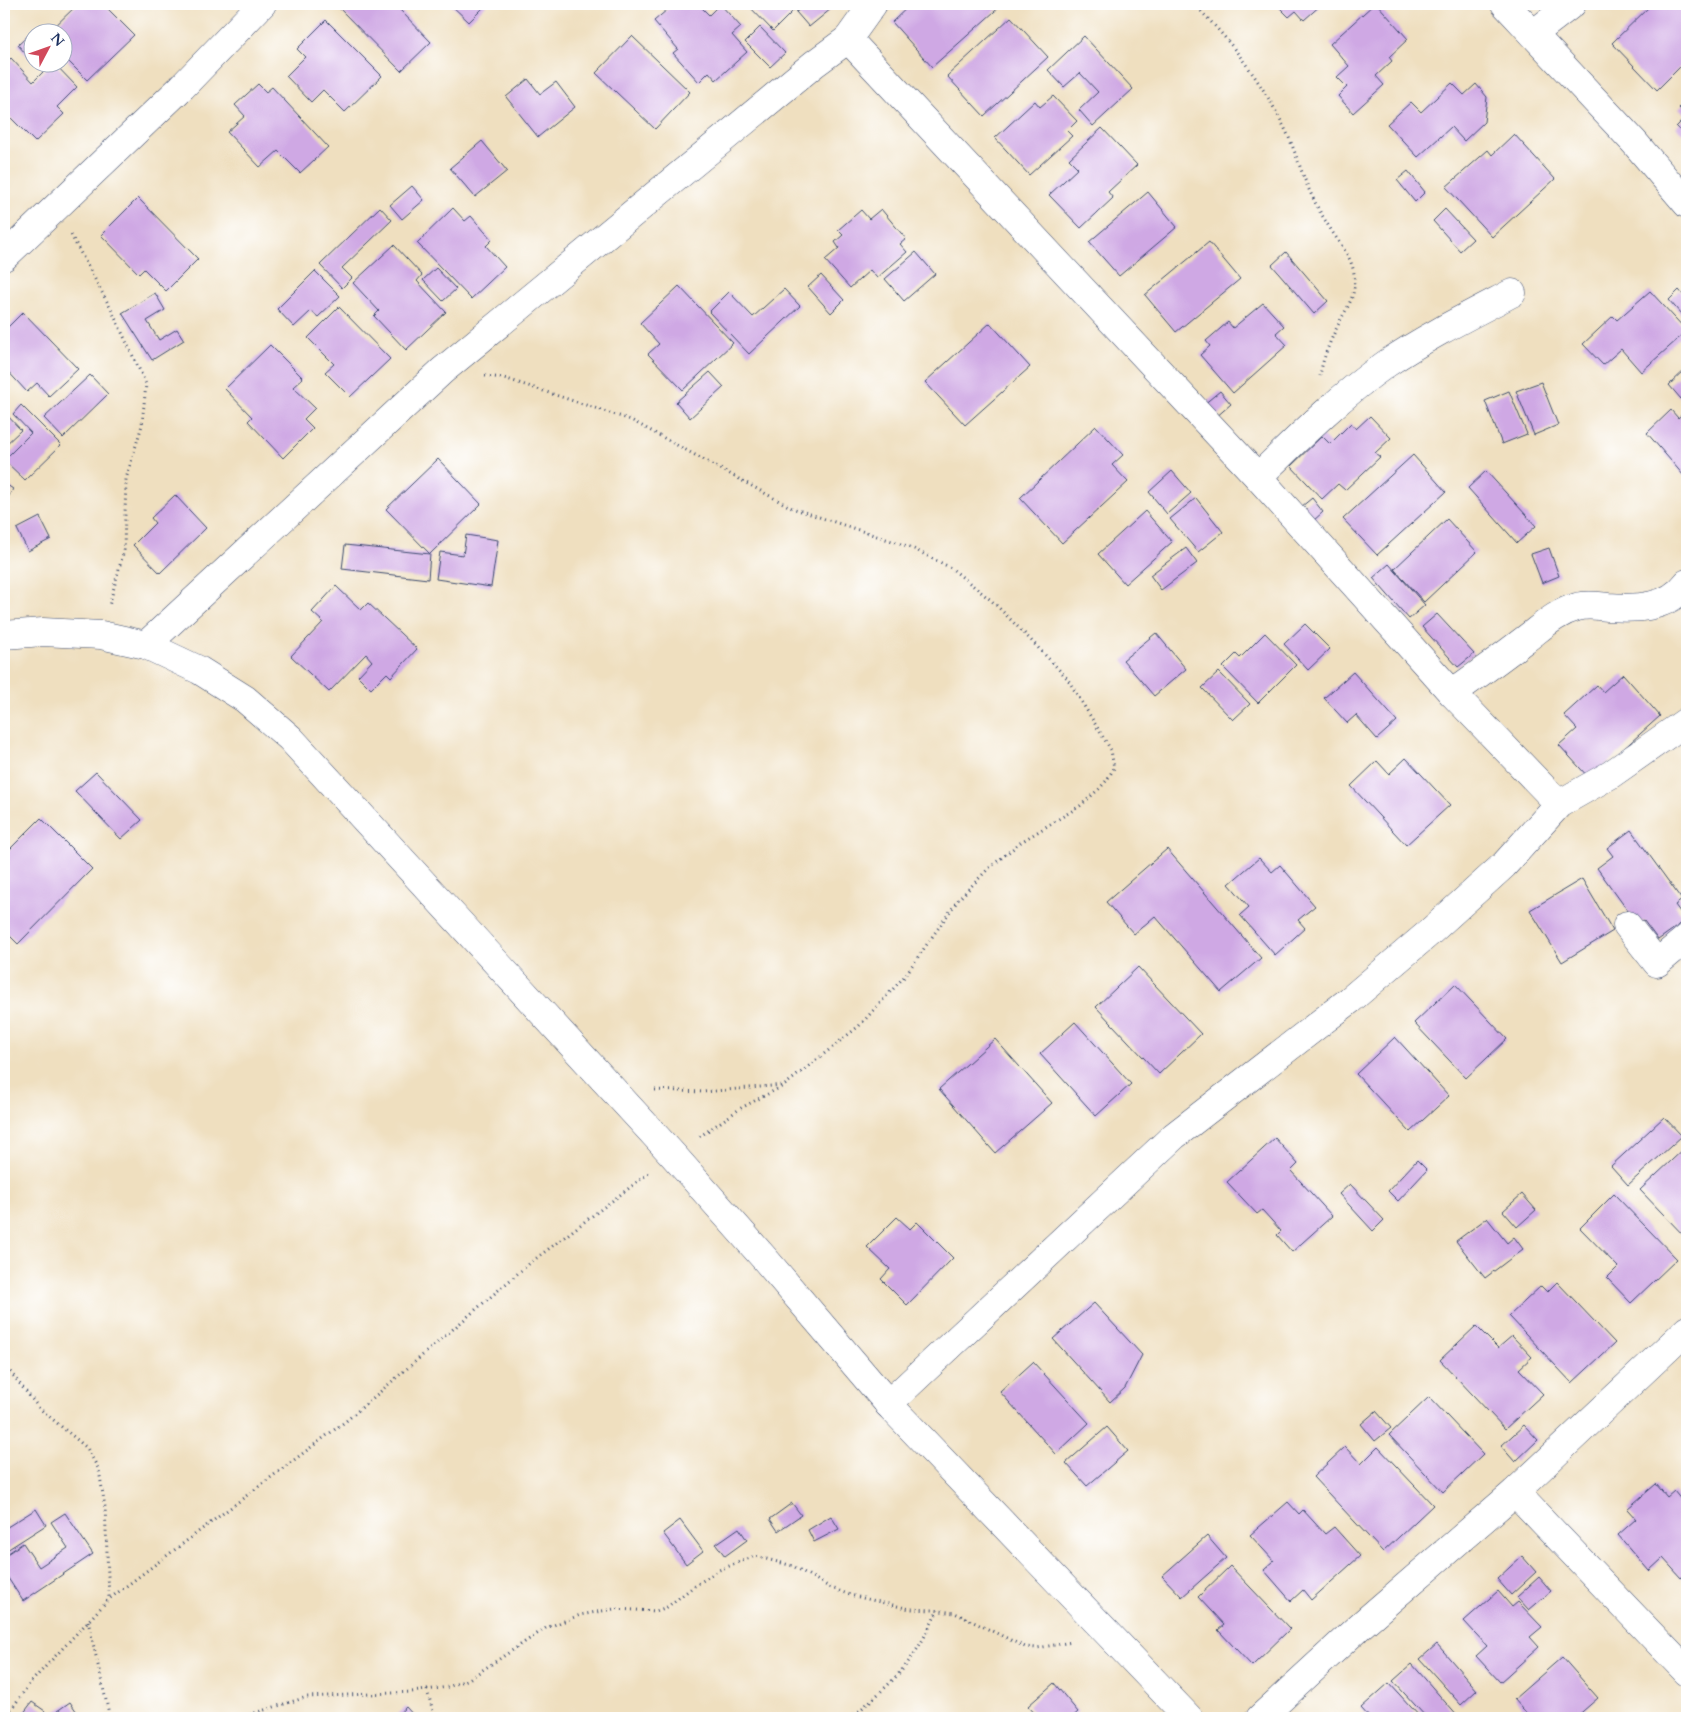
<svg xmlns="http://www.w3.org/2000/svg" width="1691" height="1722" font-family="Cardo,serif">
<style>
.building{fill:#cfa8e4}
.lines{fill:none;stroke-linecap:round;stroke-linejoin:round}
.minor-casing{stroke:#3b496d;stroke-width:29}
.path{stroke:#3b496d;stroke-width:3;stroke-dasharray:1 4;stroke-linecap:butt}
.minor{stroke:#fff;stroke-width:28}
</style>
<rect width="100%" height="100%" fill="#fff"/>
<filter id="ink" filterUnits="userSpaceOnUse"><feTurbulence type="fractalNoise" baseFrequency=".02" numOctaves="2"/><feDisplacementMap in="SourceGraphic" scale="10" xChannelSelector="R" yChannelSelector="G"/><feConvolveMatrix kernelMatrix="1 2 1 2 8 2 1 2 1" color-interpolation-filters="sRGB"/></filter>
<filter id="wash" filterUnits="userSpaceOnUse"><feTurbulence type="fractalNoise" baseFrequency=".0096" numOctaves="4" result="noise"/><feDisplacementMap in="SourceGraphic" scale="20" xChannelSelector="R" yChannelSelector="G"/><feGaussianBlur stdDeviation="1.12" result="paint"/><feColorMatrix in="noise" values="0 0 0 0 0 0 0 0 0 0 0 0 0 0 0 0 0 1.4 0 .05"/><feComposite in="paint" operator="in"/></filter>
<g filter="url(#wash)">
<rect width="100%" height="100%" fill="#efdfbf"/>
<g id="blocks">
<g class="building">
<polygon points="78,4 103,4 134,35 87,80 62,55 62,32 49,32"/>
<polygon points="338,4 406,4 400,10 431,42 401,71 336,5"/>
<polygon points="450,4 487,4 469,22"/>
<polygon points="674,4 698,4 709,15 720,4 741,27 732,35 747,52 716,80 709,72 699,82 673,53 678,49 654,21"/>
<polygon points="747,4 800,4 773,31"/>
<polygon points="807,4 837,4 809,27 796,12"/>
<polygon points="911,4 1003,4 932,67 892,22"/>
<polygon points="1276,4 1322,4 1304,20 1296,11 1289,17"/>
<polygon points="1374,4 1377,4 1408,39 1389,57 1392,61 1376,76 1384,85 1353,113 1338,96 1347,87 1337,77 1349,66 1330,44"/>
<polygon points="1652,4 1685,4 1687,6 1687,44 1681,50 1687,56 1687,60 1657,90 1612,43"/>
<polygon points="1011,17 1048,57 984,116 947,76"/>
<polygon points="326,20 382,76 345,112 323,90 311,102 286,76 305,57 297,49"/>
<polygon points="760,27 785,53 770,67 745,42"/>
<polygon points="32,32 32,61 18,45"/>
<polygon points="632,36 690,92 655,129 596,73"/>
<polygon points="1084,36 1133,89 1093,126 1079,110 1098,92 1080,73 1064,87 1048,70"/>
<polygon points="11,58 33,82 53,62 77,87 57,107 64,114 35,142 4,111 4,65"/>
<polygon points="528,79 540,94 556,82 575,107 538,137 506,97"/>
<polygon points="1452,83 1464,95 1476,84 1487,97 1484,122 1464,141 1451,127 1418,157 1387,124 1411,102 1421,112"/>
<polygon points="258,84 266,92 272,87 328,147 300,173 278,151 260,167 227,132 245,116 235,105"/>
<polygon points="1053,96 1077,121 1067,131 1072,136 1029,175 995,138 1035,101 1040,107"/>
<polygon points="1687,100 1687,137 1676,127 1687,116 1679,108"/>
<polygon points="1102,128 1137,165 1108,192 1113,198 1081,228 1049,195 1078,168 1069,159"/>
<polygon points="1514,134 1555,179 1492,237 1446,187 1488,150 1492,155"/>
<polygon points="482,141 507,171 475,197 450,168"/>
<polygon points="1408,171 1425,192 1415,202 1397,180"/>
<polygon points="412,186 424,200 402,219 390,205"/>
<polygon points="1148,192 1177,227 1119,276 1089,242"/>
<polygon points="138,198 198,259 166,291 144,269 139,274 101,235"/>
<polygon points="380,207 392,220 342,268 352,278 342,288 320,265"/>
<polygon points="453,208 465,221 471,216 492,240 486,246 505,267 471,299 417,243"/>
<polygon points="881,209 906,239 900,244 907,252 877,278 870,270 850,288 825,260 839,248 835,242 843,235 838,230 861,210 869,219"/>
<polygon points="1445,209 1473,239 1460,251 1433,221"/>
<polygon points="1209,242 1240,279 1176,332 1145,295"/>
<polygon points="394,245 422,275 417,281 446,312 406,350 374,316 379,311 353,283"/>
<polygon points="916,252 935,274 904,301 885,279"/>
<polygon points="1286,252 1328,301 1314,314 1272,265"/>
<polygon points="436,268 456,289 443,301 423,280"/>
<polygon points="315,271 340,296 318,317 311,311 294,327 277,309"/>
<polygon points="821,275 844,300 831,313 808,287"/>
<polygon points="679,286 733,343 683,390 648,354 659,344 640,323"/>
<polygon points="784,289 800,306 749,354 709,312 729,292 753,317"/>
<polygon points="1679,290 1687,299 1687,321 1669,300"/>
<polygon points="1650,291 1687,331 1641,372 1621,349 1603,365 1583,344 1613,316 1617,320"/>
<polygon points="155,293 165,310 147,321 159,340 177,329 184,340 152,360 122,313"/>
<polygon points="1263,303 1284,326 1276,333 1287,345 1233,393 1200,355 1210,346 1206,341 1228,322 1233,328"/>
<polygon points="339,307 390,359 350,397 325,372 334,364 308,338"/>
<polygon points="23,312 78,369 49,396 37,383 27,392 4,367 4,331"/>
<polygon points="990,323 1030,367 965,425 925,382"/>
<polygon points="270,345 303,378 293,387 315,408 304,419 313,428 283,458 248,421 252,417 225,389"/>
<polygon points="1687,368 1687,406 1669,385"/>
<polygon points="710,372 724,387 690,418 676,402"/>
<polygon points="90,375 108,394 63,438 44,418"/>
<polygon points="1541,382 1558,425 1534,435 1516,391"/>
<polygon points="1220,391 1231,404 1215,418 1203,405"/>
<polygon points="1509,391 1527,434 1502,444 1485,401"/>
<polygon points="21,405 61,445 25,480 4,460 31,433 13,414"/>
<polygon points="1671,410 1678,418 1687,410 1687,473 1684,476 1647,433"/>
<polygon points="4,412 21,430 4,446"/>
<polygon points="1370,416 1391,438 1375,453 1380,457 1345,490 1338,484 1322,499 1291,466 1322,436 1330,444 1351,423 1356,429"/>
<polygon points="1096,426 1123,455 1112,465 1128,482 1062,543 1020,498"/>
<polygon points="1413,455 1446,492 1377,555 1343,519"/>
<polygon points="438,459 481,504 430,554 386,509"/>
<polygon points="1172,471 1191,493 1167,514 1149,492"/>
<polygon points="1486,471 1536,526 1517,543 1468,488"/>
<polygon points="4,483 13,489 4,504"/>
<polygon points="175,495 206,528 160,573 133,545 155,523 151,518"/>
<polygon points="1196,498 1223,532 1198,552 1170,519"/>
<polygon points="1312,498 1323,512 1313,521 1301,507"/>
<polygon points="1145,511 1172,542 1125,584 1098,554"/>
<polygon points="40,517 51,539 28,551 17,529"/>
<polygon points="1447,519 1477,552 1424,602 1394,569"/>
<polygon points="466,535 498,540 491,587 436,579 440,552 463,555"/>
<polygon points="345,545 430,554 428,579 342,569"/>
<polygon points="1186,548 1197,563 1161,590 1150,575"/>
<polygon points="1549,548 1559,576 1542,583 1531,554"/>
<polygon points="1389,564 1425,605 1409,619 1373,578"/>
<polygon points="336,586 361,610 368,603 417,649 391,677 387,673 371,689 358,676 372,661 366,654 329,692 291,656 323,622 312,612"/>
<polygon points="1437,614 1474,654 1458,667 1422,627"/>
<polygon points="1305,624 1330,649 1308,670 1284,644"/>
<polygon points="1156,633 1186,669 1154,696 1123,660"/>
<polygon points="1265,633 1296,665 1258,703 1223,667 1236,654 1240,658"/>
<polygon points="1219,672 1250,704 1233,720 1202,688"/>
<polygon points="1353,672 1397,721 1377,739 1356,715 1347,723 1324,698"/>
<polygon points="1623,674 1660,716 1590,779 1559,745 1577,729 1564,715 1597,685 1603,692"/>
<polygon points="1406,758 1450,805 1406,845 1351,786 1377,761 1389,774"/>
<polygon points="96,772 142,820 121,839 75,791"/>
<polygon points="41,818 92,869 18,944 4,930 4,855"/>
<polygon points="1631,830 1682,900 1675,905 1686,920 1658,940 1644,921 1638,925 1597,868 1613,856 1607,848"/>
<polygon points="1167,849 1261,958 1221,992 1155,916 1134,934 1106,902"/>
<polygon points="1259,858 1272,872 1280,865 1315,906 1298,920 1305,928 1275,955 1240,915 1249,907 1229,884"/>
<polygon points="1582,879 1613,931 1562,962 1530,910"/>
<polygon points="1138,967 1201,1034 1159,1074 1096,1007"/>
<polygon points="1455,984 1507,1039 1466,1078 1414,1023"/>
<polygon points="1075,1022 1131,1084 1096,1116 1040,1054"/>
<polygon points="1395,1037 1449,1096 1410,1132 1356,1074"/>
<polygon points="995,1039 1052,1103 995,1153 939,1089"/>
<polygon points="1664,1117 1682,1136 1628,1185 1611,1166"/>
<polygon points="1275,1138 1298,1164 1291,1171 1332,1216 1292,1252 1277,1235 1281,1231 1262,1210 1257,1214 1227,1182"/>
<polygon points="1687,1146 1687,1239 1640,1190"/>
<polygon points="1417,1160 1427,1170 1398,1201 1388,1191"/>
<polygon points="1350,1184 1384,1220 1373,1231 1339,1194"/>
<polygon points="1522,1194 1536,1210 1517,1227 1503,1211"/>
<polygon points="1614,1194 1677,1259 1631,1303 1607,1278 1618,1267 1580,1228"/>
<polygon points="897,1217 910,1229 917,1222 953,1258 907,1305 881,1279 890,1269 867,1247"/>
<polygon points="1487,1218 1507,1243 1514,1237 1523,1249 1485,1278 1456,1241"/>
<polygon points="1557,1282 1615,1343 1572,1383 1509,1316 1541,1286 1547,1292"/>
<polygon points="1094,1303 1142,1355 1125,1388 1110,1402 1053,1339"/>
<polygon points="1476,1326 1498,1348 1512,1336 1532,1357 1519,1369 1543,1394 1505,1429 1440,1360"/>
<polygon points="1033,1362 1089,1423 1056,1454 1000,1392"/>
<polygon points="1429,1397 1483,1454 1443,1492 1389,1435"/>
<polygon points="1376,1411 1391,1428 1375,1441 1361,1424"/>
<polygon points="1524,1425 1538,1440 1515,1462 1501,1446"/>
<polygon points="1107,1427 1128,1451 1087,1486 1066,1463"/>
<polygon points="1345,1447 1361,1464 1378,1447 1433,1505 1383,1552 1313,1477"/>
<polygon points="1656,1484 1667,1497 1674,1491 1687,1507 1687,1573 1681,1578 1663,1558 1649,1571 1618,1535 1636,1519 1627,1509"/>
<polygon points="1288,1502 1299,1514 1303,1510 1325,1534 1334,1527 1360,1556 1311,1600 1303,1590 1291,1601 1264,1570 1274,1561 1250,1535"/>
<polygon points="792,1503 801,1515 778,1531 770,1519"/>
<polygon points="36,1509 46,1525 7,1550 4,1544 4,1529"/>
<polygon points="65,1513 93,1554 23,1601 4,1572 4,1556 23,1543 39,1567 68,1548 51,1522"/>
<polygon points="831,1516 839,1529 814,1542 808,1530"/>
<polygon points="680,1520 703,1551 686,1564 663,1533"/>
<polygon points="739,1528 747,1540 725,1556 716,1544"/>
<polygon points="1207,1536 1226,1558 1182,1597 1162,1576"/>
<polygon points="1522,1556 1536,1572 1511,1595 1497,1579"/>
<polygon points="1230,1566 1290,1629 1252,1666 1218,1630 1224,1625 1198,1597"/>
<polygon points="1539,1577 1551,1591 1529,1610 1517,1597"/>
<polygon points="1498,1591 1512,1607 1518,1602 1542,1627 1530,1637 1539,1647 1500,1682 1476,1656 1487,1646 1464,1621"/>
<polygon points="1437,1644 1477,1690 1461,1705 1420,1659"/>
<polygon points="1562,1657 1598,1698 1575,1718 1531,1718 1514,1699"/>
<polygon points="1412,1664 1459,1718 1427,1718 1393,1681"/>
<polygon points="1054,1683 1078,1712 1071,1718 1039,1718 1028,1706"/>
<polygon points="1389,1683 1421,1718 1370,1718 1361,1708"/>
<polygon points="32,1702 45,1711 40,1718 20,1718"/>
<polygon points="70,1702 81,1718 52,1718 50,1716"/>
<polygon points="406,1707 416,1718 394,1718"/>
</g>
</g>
</g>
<g filter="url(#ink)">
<use href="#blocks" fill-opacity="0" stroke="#3b496d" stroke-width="1"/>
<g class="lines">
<g class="minor-casing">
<g id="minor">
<polyline points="1505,4 1634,142 1687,204"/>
<polyline points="1533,34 1572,4"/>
<polyline points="848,39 1258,477 1452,693 1559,804"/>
<polyline points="4,257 182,87 262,4"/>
<path d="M1258,477C1299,437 1339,397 1386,364C1426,337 1470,315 1512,293"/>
<polyline points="4,635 43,632 101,635 146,645 199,670 245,699 290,738 673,1155 765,1259 892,1408 1189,1718"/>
<polyline points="146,645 442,371 814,64 848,39 873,4"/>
<path d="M1452,693C1476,676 1500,659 1523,641C1541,628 1555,613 1577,607C1587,604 1598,606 1608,607C1636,609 1668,609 1687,583"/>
<polyline points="1627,925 1657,963 1687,938"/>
<polyline points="888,1404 1174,1136 1350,1000 1430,932 1504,865 1559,804 1610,775 1687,721"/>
<polyline points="1515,1492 1687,1672"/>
<polyline points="1260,1718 1360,1626 1515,1492 1687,1330"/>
</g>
</g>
<g class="path">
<path d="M1194,4C1228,38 1260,79 1282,123C1295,147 1301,175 1314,200C1319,211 1326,222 1333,233C1345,251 1357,264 1354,288C1353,299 1346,310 1341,319C1332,337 1323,356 1320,376"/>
<polyline points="71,235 111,309 146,384 142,425 126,479 124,550 109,606"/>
<polyline points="485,376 504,378 631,420 792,508 910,547 951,568 992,601 1024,633 1067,678 1111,750 1114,768 1107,780 1099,789 1080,806 1021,842 988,869 958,900 904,977 859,1026 785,1085 741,1108 699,1137"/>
<polyline points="655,1090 703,1092 783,1085"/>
<polyline points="4,1364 39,1408 87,1448 99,1470 105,1507 109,1598"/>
<polyline points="88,1621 110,1718"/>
<polyline points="427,1690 435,1718"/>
<polyline points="5,1718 31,1682 109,1599 346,1421 530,1263 649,1173"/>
<polyline points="210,1718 248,1715 307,1697 412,1692 448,1687 469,1679 546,1628 580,1615 602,1611 614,1609 656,1611 667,1607 693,1587 719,1570 755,1556 793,1566 829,1587 850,1595 910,1609 933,1610 955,1613 1025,1647 1037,1648 1072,1642"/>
<path d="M851,1718C871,1700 893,1683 909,1661C921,1645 929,1628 938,1610"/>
</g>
<use href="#minor" class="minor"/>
</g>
</g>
<rect width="1691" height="1722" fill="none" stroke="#fff" stroke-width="20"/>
<g transform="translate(48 48) rotate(49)"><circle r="24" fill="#ffffff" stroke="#a4acbf"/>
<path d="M0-4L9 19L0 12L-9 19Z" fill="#d1495b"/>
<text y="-8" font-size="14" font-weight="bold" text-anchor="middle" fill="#1b2f5e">N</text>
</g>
</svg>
